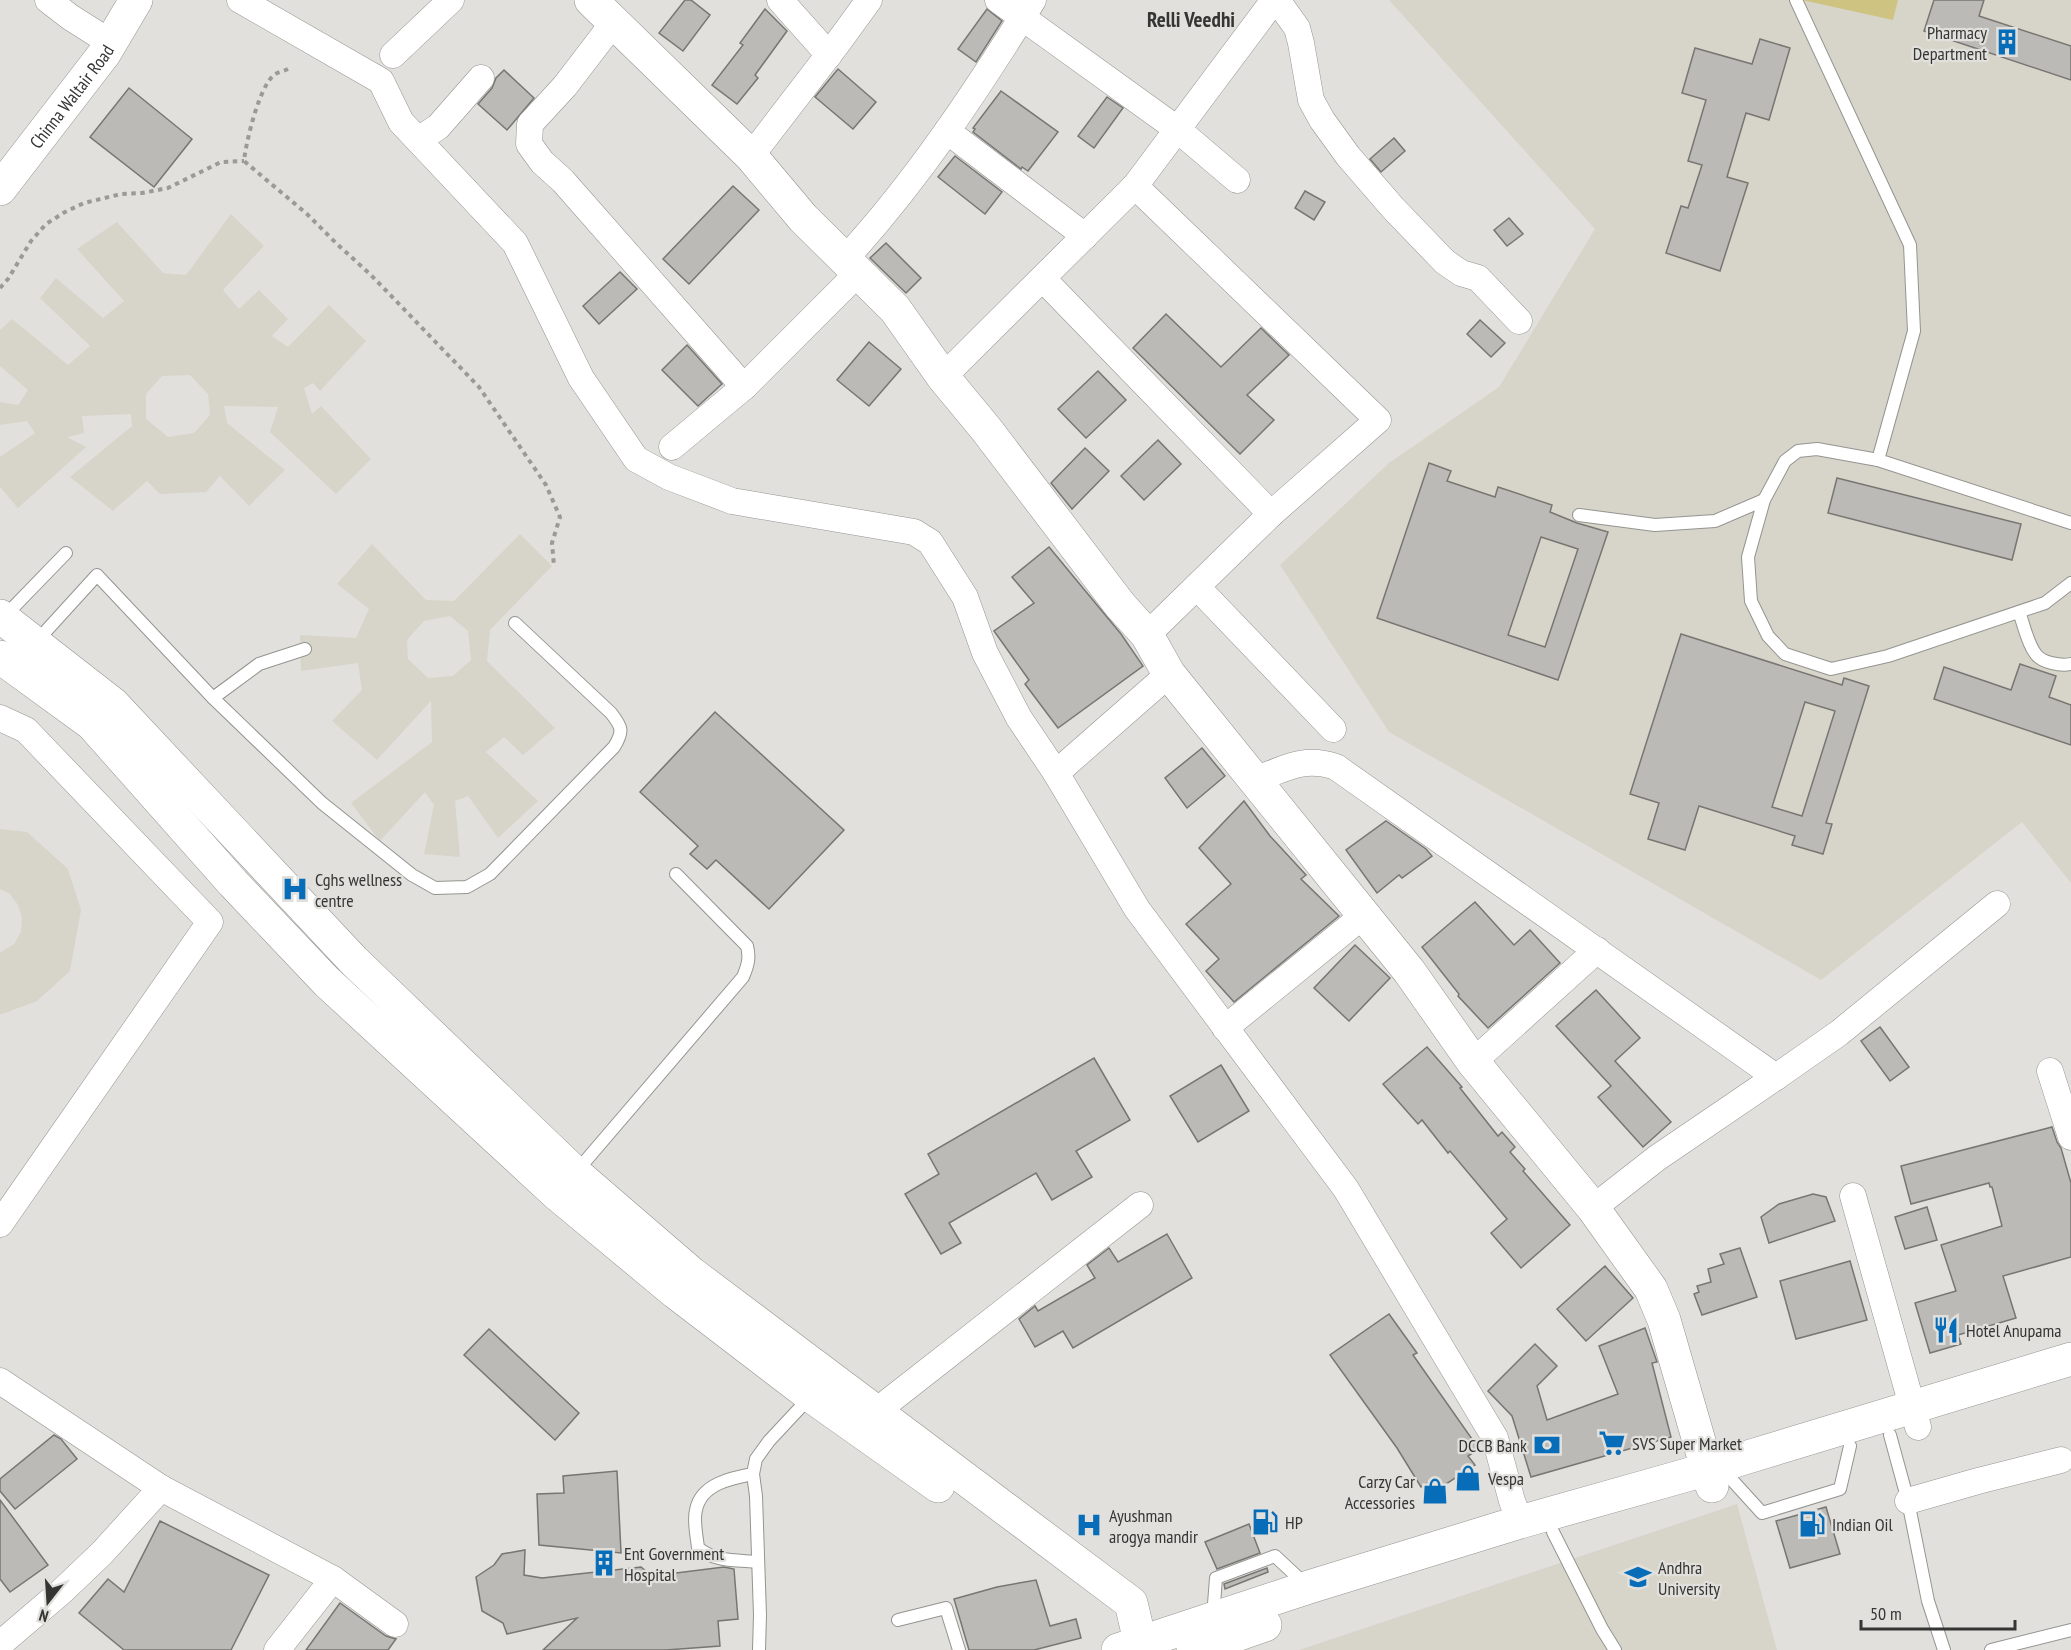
<svg xmlns="http://www.w3.org/2000/svg" width="2071" height="1650" font-family="'PT Sans Narrow',sans-serif">
<style>
.built{fill:#d7d5ca;fill-rule:evenodd}
.green{fill:#cfc381}
.building{fill:#bbbab6;stroke:#777672;stroke-width:1.5;fill-rule:evenodd}
.lines{fill:none;stroke-linecap:round;stroke-linejoin:round}
.lane-casing{stroke:#949490;stroke-width:14}
.street-casing{stroke:#949490;stroke-width:27}
.secondary-casing{stroke:#949490;stroke-width:34}
.primary-casing{stroke:#949490;stroke-width:34}
.path{stroke:#9a9a97;stroke-width:4;stroke-dasharray:4.5 4.5;stroke-linecap:butt}
.lane{stroke:#fff;stroke-width:12}
.street{stroke:#fff;stroke-width:26}
.secondary{stroke:#fff;stroke-width:33}
.primary{stroke:#fff;stroke-width:33}
.labels{text-anchor:middle;dominant-baseline:central;stroke-width:4.5;stroke-linejoin:round;paint-order:stroke}
.poi-label{font-size:18px;fill:#353534;stroke:#e1e0dc;text-anchor:start}
.street-label{font-size:18px;fill:#353534;stroke:#e1e0dc}
.quarter-label{font-size:21px;font-weight:bold;fill:#353534;stroke:#e1e0dc}
</style>
<rect width="100%" height="100%" fill="#e1e0dc"/>
<g class="built">
<polygon points="1389,0 2071,0 2071,883 2022,822 1821,980 1389,732 1280,565 1389,463 1499,387 1595,229"/>
<path d="M231,214L264,246L223,290L239,309L259,290L288,319L272,336L288,347L329,305L366,341L320,391L313,383L304,388L312,414L321,406L371,459L336,494L270,432L278,407L224,406L227,423L285,470L249,506L220,476L206,492L160,494L147,481L113,511L70,477L132,426L131,414L82,416L84,433L67,437L86,447L18,508L0,487V457L35,433L27,421L0,425V402L18,405L28,390L0,366V330L12,319L68,365L90,346L40,298L56,278L103,318L124,301L77,249L117,222L163,273L186,275ZM190,375L208,394L210,415L194,433L168,437L146,419V394L162,376Z"/>
<path d="M520,534L552,566L490,630L487,661L555,728L523,755L504,737L486,752L538,801L498,838L468,796L455,801L460,857L424,854L434,805L425,792L380,841L351,803L432,742L431,701L377,760L332,721L362,690L358,663L301,671L300,635L356,638L369,609L337,584L372,544L426,600L454,601ZM450,616L468,631L471,660L453,676L428,678L408,659L407,640L424,621Z"/>
<polygon points="0,829 27,832 68,869 81,910 70,971 37,1001 2,1014 0,1014 0,953 15,943 21,931 22,918 18,905 10,894 0,889"/>
<polygon points="1737,1504 1777,1650 1299,1650"/>
</g>
<polygon class="green" points="1802,0 1898,0 1893,20"/>
<g class="building">
<polygon points="685,0 691,0 710,15 683,51 659,33"/>
<polygon points="1934,0 1984,0 1979,16 2071,46 2071,80 1924,31"/>
<polygon points="765,9 787,31 755,75 758,78 737,104 712,85 743,45 740,43"/>
<polygon points="987,9 1002,21 976,62 958,49"/>
<polygon points="1760,39 1790,48 1769,120 1746,113 1727,177 1748,183 1720,271 1666,253 1681,206 1688,208 1702,165 1688,161 1706,100 1682,93 1695,48 1752,64"/>
<polygon points="838,69 876,102 853,129 815,97"/>
<polygon points="504,70 534,98 507,130 478,104 492,88 496,78"/>
<polygon points="129,88 192,139 154,187 90,137"/>
<polygon points="1001,91 1058,132 1028,171 1022,167 1021,169 973,132 975,129 973,128"/>
<polygon points="1107,97 1123,108 1094,148 1078,136"/>
<polygon points="1394,138 1405,151 1381,172 1370,159"/>
<polygon points="955,156 1002,192 985,214 938,177"/>
<polygon points="733,186 759,210 689,284 663,259"/>
<polygon points="1305,191 1325,202 1314,220 1295,208"/>
<polygon points="1509,218 1523,234 1507,246 1494,230"/>
<polygon points="886,243 921,278 906,293 870,258"/>
<polygon points="620,272 637,289 599,324 583,306"/>
<polygon points="1166,314 1221,367 1261,328 1289,355 1247,395 1274,420 1240,454 1133,348"/>
<polygon points="1480,320 1505,343 1491,357 1467,334"/>
<polygon points="869,342 901,369 869,406 837,380"/>
<polygon points="687,345 722,384 698,406 662,370"/>
<polygon points="1098,371 1126,400 1086,438 1058,409"/>
<polygon points="1158,440 1181,464 1144,500 1121,476"/>
<polygon points="1085,448 1109,471 1072,509 1051,483"/>
<path d="M1429,463L1451,471L1447,481L1495,497L1498,487L1552,505L1550,512L1577,523L1608,532L1558,680L1377,618ZM1541,537L1578,549L1545,647L1508,635Z"/>
<polygon points="1837,478 2021,524 2012,560 1828,513"/>
<polygon points="1049,547 1121,634 1143,666 1058,728 1025,684 1029,680 994,631 1034,603 1012,577"/>
<path d="M1681,634L1842,685L1844,678L1869,686L1826,823L1832,824L1823,854L1792,845L1795,836L1699,806L1685,850L1648,839L1659,803L1630,794ZM1805,702L1835,711L1802,816L1772,807Z"/>
<polygon points="2020,664 2056,676 2049,697 2071,705 2071,745 1934,699 1944,667 2011,690"/>
<polygon points="715,712 844,830 769,909 716,860 707,869 690,854 698,846 640,792"/>
<polygon points="1202,748 1225,776 1187,808 1165,778"/>
<polygon points="1244,801 1270,836 1306,875 1301,879 1339,916 1234,1002 1206,971 1219,959 1186,924 1231,884 1199,848"/>
<polygon points="1386,821 1426,849 1432,856 1402,878 1399,875 1377,893 1346,850"/>
<polygon points="1475,902 1514,945 1530,930 1560,963 1488,1028 1458,996 1459,994 1422,947"/>
<polygon points="1355,945 1390,978 1349,1021 1314,988"/>
<polygon points="1596,990 1640,1038 1615,1061 1671,1122 1643,1147 1598,1097 1611,1086 1556,1026"/>
<polygon points="1880,1027 1909,1067 1890,1081 1861,1041"/>
<polygon points="1427,1047 1462,1087 1460,1088 1498,1136 1502,1132 1515,1147 1510,1152 1525,1169 1523,1171 1570,1225 1521,1268 1491,1233 1507,1219 1450,1151 1448,1153 1422,1120 1418,1124 1383,1084"/>
<polygon points="1094,1058 1130,1120 1076,1151 1092,1177 1052,1200 1036,1173 949,1223 961,1243 941,1254 905,1194 939,1174 928,1154"/>
<polygon points="1221,1065 1249,1111 1198,1142 1170,1096"/>
<polygon points="2052,1127 2057,1142 2061,1148 2071,1183 2071,1257 2003,1276 2016,1318 1958,1335 1961,1344 1930,1353 1915,1303 1956,1291 1941,1245 2002,1226 1992,1187 1990,1187 1989,1183 1911,1204 1901,1166"/>
<polygon points="1813,1194 1826,1197 1835,1221 1769,1243 1761,1217 1779,1204"/>
<polygon points="1927,1207 1937,1240 1905,1249 1895,1217"/>
<polygon points="1167,1234 1192,1278 1073,1348 1063,1331 1035,1347 1019,1319 1035,1306 1038,1311 1095,1278 1087,1265 1109,1248 1118,1262"/>
<polygon points="1740,1248 1757,1297 1702,1315 1694,1294 1699,1292 1697,1286 1711,1282 1708,1269 1724,1264 1720,1254"/>
<polygon points="1850,1261 1867,1320 1796,1339 1780,1281"/>
<polygon points="1605,1266 1633,1298 1586,1341 1557,1309"/>
<polygon points="1389,1314 1417,1353 1413,1355 1479,1449 1468,1456 1475,1465 1437,1490 1431,1481 1421,1487 1397,1448 1330,1355"/>
<polygon points="1645,1328 1657,1362 1652,1363 1671,1437 1531,1477 1512,1416 1488,1391 1535,1344 1557,1366 1537,1386 1547,1420 1618,1394 1599,1346"/>
<polygon points="489,1329 579,1413 555,1440 464,1355"/>
<polygon points="54,1435 61,1439 77,1459 15,1509 0,1491 0,1479"/>
<polygon points="617,1471 621,1553 539,1545 537,1494 564,1493 563,1476"/>
<polygon points="0,1500 48,1565 10,1592 0,1579"/>
<polygon points="1826,1507 1840,1554 1790,1568 1776,1521"/>
<polygon points="160,1521 269,1575 231,1650 124,1650 79,1613 108,1579 124,1592"/>
<polygon points="1249,1524 1260,1553 1217,1569 1205,1542"/>
<polygon points="525,1550 524,1575 542,1578 641,1567 652,1576 724,1567 734,1569 738,1619 718,1621 720,1646 666,1650 543,1650 577,1618 507,1634 503,1623 482,1611 476,1577 494,1565 502,1554"/>
<polygon points="1267,1568 1268,1572 1225,1589 1224,1584"/>
<polygon points="1036,1580 1050,1626 1076,1619 1081,1638 1034,1650 969,1650 954,1599 997,1587"/>
<polygon points="340,1603 386,1636 396,1639 388,1650 306,1650"/>
</g>
<g class="lines">
<g class="lane-casing">
<g id="lane">
<polyline points="1796,0 1910,245 1914,331 1878,460 2071,523"/>
<polyline points="1878,460 1817,449 1798,451 1785,461 1764,500 1748,557 1751,601 1768,636 1785,654 1831,669 1888,656 2045,603 2071,583"/>
<polyline points="1579,515 1655,525 1715,521 1764,500"/>
<path d="M2019,612C2024,625 2027,642 2035,653C2041,663 2061,666 2071,664"/>
<polyline points="3,618 66,553"/>
<path d="M36,642L97,575L213,698L322,803L412,875L435,888L467,887L490,874L614,747C624,731 622,727 611,713L515,623"/>
<polyline points="213,698 259,664 305,649"/>
<path d="M576,1172L743,977C748,965 750,958 747,946L676,874"/>
<polyline points="1890,1435 1908,1501 1928,1601 1944,1650"/>
<path d="M753,1474C731,1478 701,1484 696,1510C693,1521 697,1537 698,1548C715,1562 737,1560 758,1562"/>
<polyline points="1732,1480 1762,1513 1840,1489 1850,1446"/>
<polyline points="1553,1532 1602,1629 1615,1650"/>
<polyline points="1213,1617 1216,1578 1275,1556 1306,1585"/>
<polyline points="898,1620 946,1608 959,1650"/>
<polyline points="759,1650 760,1615 756,1496 753,1474 756,1459 769,1441 811,1396"/>
<polyline points="1991,1650 2071,1630"/>
</g>
</g>
<g class="street-casing">
<g id="street">
<polyline points="48,0 70,17 111,43"/>
<polyline points="240,0 381,81 401,122 515,243 581,378 636,459 669,477 732,501 914,532 930,542 965,597 985,653 1019,718 1056,773"/>
<polyline points="780,0 829,55"/>
<polyline points="998,0 1177,129 1237,180"/>
<polyline points="1277,0 1297,28 1301,43 1311,100 1322,120 1348,156 1393,208 1445,262 1461,273 1478,278 1519,321"/>
<polyline points="614,22 565,86 530,124 529,144 542,162 563,181 744,387"/>
<polyline points="393,55 451,0"/>
<polyline points="947,131 1085,236"/>
<polyline points="418,140 438,127 481,78"/>
<polyline points="751,156 837,44 869,0"/>
<polyline points="1135,186 1274,0"/>
<path d="M845,259C917,181 977,90 1033,0"/>
<polyline points="1043,279 1271,514"/>
<polyline points="943,377 1135,186 1378,420 1271,514 1147,635"/>
<polyline points="672,447 744,387 857,274"/>
<polyline points="1197,587 1333,729"/>
<polyline points="1169,674 1056,773 1137,909 1346,1189 1495,1438 1512,1501 1520,1522"/>
<polyline points="0,718 26,730 210,922 0,1224"/>
<path d="M1254,780C1285,769 1303,756 1336,767L1776,1077L1657,1158L1593,1208"/>
<polyline points="1225,1028 1364,915"/>
<polyline points="1473,1062 1597,950"/>
<polyline points="2050,1071 2071,1137"/>
<polyline points="1776,1077 1839,1033 1997,904"/>
<polyline points="1853,1196 1918,1427"/>
<polyline points="0,1381 161,1488 333,1579 395,1624"/>
<polyline points="867,1425 888,1402 1140,1205"/>
<polyline points="1908,1501 1978,1481 2061,1460"/>
<polyline points="0,1644 61,1592 102,1553 161,1488"/>
<polyline points="277,1650 333,1579"/>
</g>
</g>
<g class="secondary-casing">
<g id="secondary">
<polyline points="591,0 751,156 803,218 895,309 943,377 986,429 1120,605 1147,635 1169,674 1409,971 1473,1062 1593,1208 1651,1289 1664,1320 1712,1486"/>
<path id="s1" d="M0,189L104,54L136,0"/>
<polyline points="0,616 113,704 354,961 575,1173 691,1273 1131,1603 1142,1650"/>
<polyline points="0,657 92,724 233,883 327,982 557,1194 675,1292 811,1396 938,1486"/>
</g>
</g>
<g class="primary-casing">
<g id="primary">
<polyline points="1118,1650 1309,1587 1520,1522 1708,1469 2071,1359"/>
<polyline points="1193,1650 1265,1625"/>
</g>
</g>
<g class="path">
<path d="M288,69C284,71 278,72 274,75C259,87 246,142 244,161L307,214L337,244L371,275L479,387L546,485L560,517L552,543L554,566"/>
<polyline points="0,288 8,279 31,241 46,224 65,212 84,203 121,194 142,193 168,188 221,162 244,161"/>
</g>
<use href="#lane" class="lane"/>
<use href="#street" class="street"/>
<use href="#secondary" class="secondary"/>
<use href="#primary" class="primary"/>
</g>
<defs>
<g id="building-bare" transform="scale(2.07)"><path d="M-4-6H4V6H1V3H-1V6H-4ZM-2.5-4.3h1.7v1.8h-1.7ZM.8-4.3h1.7v1.8H.8ZM-2.5-1h1.7V.8h-1.7ZM.8-1h1.7V.8H.8Z" fill="#076db9" stroke="#e1e0dc" stroke-width="2.5" paint-order="stroke"/></g>
<g id="hospital-bare" transform="scale(2.07)"><path d="M-5-5h3v3.5h4V-5h3V5h-3V1.5h-4V5h-3Z" fill="#076db9" stroke="#e1e0dc" stroke-width="2.5" paint-order="stroke"/></g>
<g id="restaurant-bare" transform="scale(2.07)"><path d="M-5-6h1v4h1v-4h1v4h1v-4h1v5L-1.5 .5V6h-2V.5L-5-1ZM5-6V6H3V1.5H1.5Q1.5-4 5-6Z" fill="#076db9" stroke="#e1e0dc" stroke-width="2.5" paint-order="stroke"/></g>
<g id="supermarket-bare" transform="scale(2.07)"><path d="M-6-5.5h2.5l.6 2H6L4.5 2H-2.5L-4.4-4H-6ZM-1.5 3.2a1.3 1.3 0 1 0 .1 0ZM3 3.2a1.3 1.3 0 1 0 .1 0Z" fill="#076db9" stroke="#e1e0dc" stroke-width="2.5" paint-order="stroke"/></g>
<g id="bank-bare" transform="scale(2.07)"><path d="M-6-4H6V4H-6ZM0-2.3a2.3 2.3 0 1 0 0 4.6a2.3 2.3 0 1 0 0-4.6Z" fill="#076db9" stroke="#e1e0dc" stroke-width="2.5" paint-order="stroke"/></g>
<g id="shop-bare" transform="scale(2.07)"><path d="M-5-2.5h2.3a2.7 3.5 0 0 1 5.4 0H5L5.5 6h-11ZM-1.5-2.5h3a1.5 2.3 0 0 0-3 0Z" fill="#076db9" stroke="#e1e0dc" stroke-width="2.5" paint-order="stroke"/></g>
<g id="fuel-bare" transform="scale(2.07)"><path d="M-5.5-6h7V0h2V4h1.3V-2.5L3-4.5l.8-.8L6-3V5H2.5V1h-1V6h-7ZM-4.2-4.7v3.2H.2V-4.7Z" fill="#076db9" stroke="#e1e0dc" stroke-width="2.5" paint-order="stroke"/></g>
<g id="university-bare" transform="scale(2.07)"><path d="M0-5L7-2L0 1L-7-2ZM-4 1L0 2.5L4 1V4Q0 6-4 4Z" fill="#076db9" stroke="#e1e0dc" stroke-width="2.5" paint-order="stroke"/></g>
</defs>
<g fill-rule="evenodd">
<use href="#building-bare" x="2007" y="42"/>
<use href="#hospital-bare" x="295" y="889"/>
<use href="#restaurant-bare" x="1946" y="1330"/>
<use href="#supermarket-bare" x="1612" y="1443"/>
<use href="#bank-bare" x="1547" y="1445"/>
<use href="#shop-bare" x="1468" y="1478"/>
<use href="#shop-bare" x="1435" y="1491"/>
<use href="#fuel-bare" x="1265" y="1522"/>
<use href="#fuel-bare" x="1812" y="1524"/>
<use href="#hospital-bare" x="1089" y="1525"/>
<use href="#building-bare" x="604" y="1563"/>
<use href="#university-bare" x="1638" y="1577"/>
</g>
<g class="labels">
<g class="poi-label">
<text x="1987" y="32" text-anchor="end">Pharmacy<tspan x="1987" dy="21">Department</tspan></text>
<text x="315" y="879">Cghs wellness<tspan x="315" dy="21">centre</tspan></text>
<text x="1966" y="1330">Hotel Anupama</text>
<text x="1632" y="1443">SVS Super Market</text>
<text x="1527" y="1445" text-anchor="end">DCCB Bank</text>
<text x="1488" y="1478">Vespa</text>
<text x="1415" y="1481" text-anchor="end">Carzy Car<tspan x="1415" dy="21">Accessories</tspan></text>
<text x="1109" y="1515">Ayushman<tspan x="1109" dy="21">arogya mandir</tspan></text>
<text x="1285" y="1522">HP</text>
<text x="1832" y="1524">Indian Oil</text>
<text x="624" y="1553">Ent Government<tspan x="624" dy="21">Hospital</tspan></text>
<text x="1658" y="1567">Andhra<tspan x="1658" dy="21">University</tspan></text>
</g>
<g class="street-label">
<text stroke="none"><textPath href="#s1" startOffset="117">Chinna Waltair Road</textPath></text>
</g>
<g class="quarter-label">
<text x="1191" y="19">Relli Veedhi</text>
</g>
</g>
<g transform="translate(48 1602) rotate(197)" stroke="#e1e0dc" stroke-width="4.5" paint-order="stroke">
<path d="M0-4.5L10 22L0 15L-10 22Z" fill="#353534"/>
<text y="-9" font-size="16" font-weight="bold" text-anchor="middle" fill="#353534">N</text>
</g>
<path d="M1861 1620v9h154v-9" fill="none" stroke="#353534" stroke-width="3"/>
<text x="1870" y="1620" font-size="18" fill="#353534" stroke="#e1e0dc" stroke-width="4.5" paint-order="stroke">50 m</text>
</svg>
